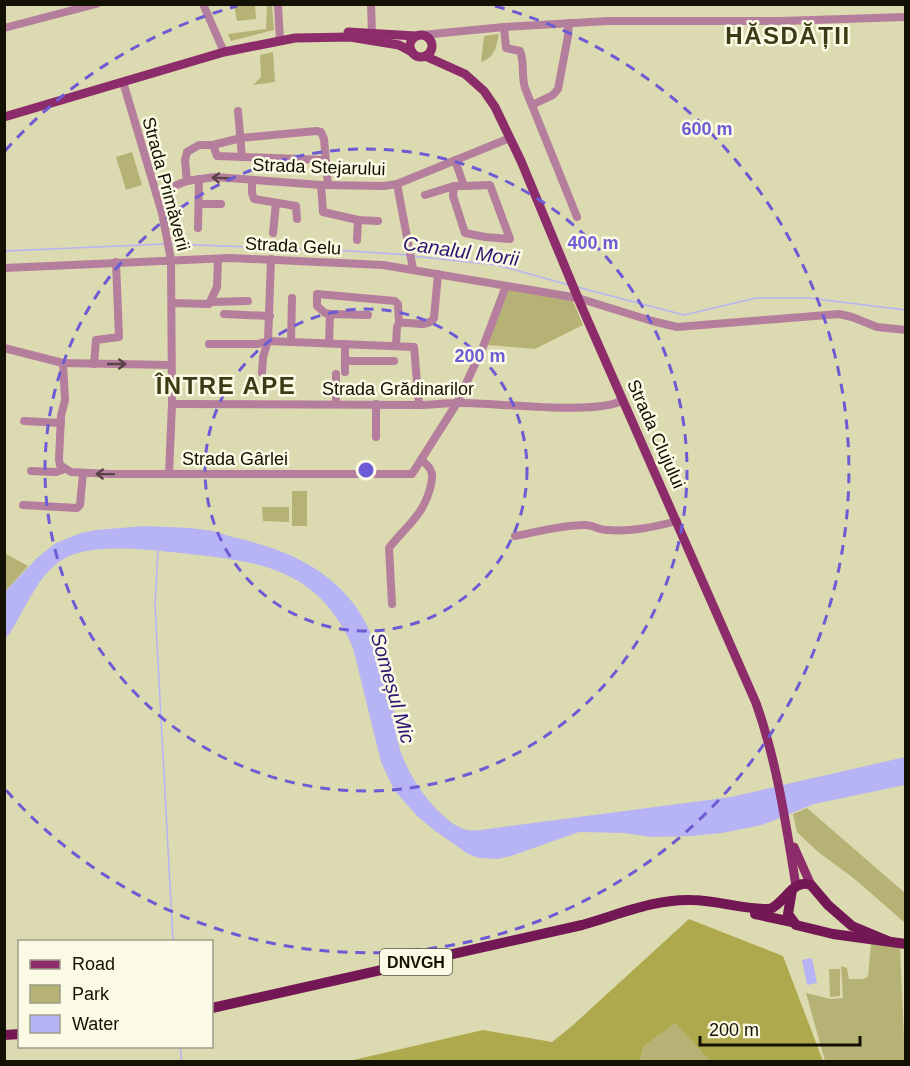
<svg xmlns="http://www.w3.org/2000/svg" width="910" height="1066" font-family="Arial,sans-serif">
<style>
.green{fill:#b6b275}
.forest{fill:#afa94e}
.water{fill:#b6b4f4}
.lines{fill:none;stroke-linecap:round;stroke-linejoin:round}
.stream{stroke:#b6b4f4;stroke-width:1.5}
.minor{stroke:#b57e9c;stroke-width:8}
.major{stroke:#8d2c6a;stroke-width:9}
.highway{stroke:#731854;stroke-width:10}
.oneway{stroke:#5b4248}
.ring{fill:none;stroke:#6d5bd5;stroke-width:3;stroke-dasharray:10 8}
.labels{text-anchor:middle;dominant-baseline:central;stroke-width:5;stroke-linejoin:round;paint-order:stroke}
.shield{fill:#fbfae4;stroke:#585746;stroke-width:1.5}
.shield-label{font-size:16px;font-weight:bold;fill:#121103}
.street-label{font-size:18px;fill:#121103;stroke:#fbfae4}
.water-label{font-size:20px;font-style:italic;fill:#2e1772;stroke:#fbfae4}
.district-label{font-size:24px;font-weight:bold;letter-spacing:1.5px;fill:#3d3b15;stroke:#fbfae4}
.centre{fill:#6d5bd5;stroke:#fbfae4;stroke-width:3}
.ring-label{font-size:18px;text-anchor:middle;font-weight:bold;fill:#6d5bd5;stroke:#fbfae4;stroke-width:5;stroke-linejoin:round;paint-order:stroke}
</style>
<rect width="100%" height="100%" fill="#dcdab0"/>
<g class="green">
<polygon points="234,5 255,5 256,19 237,21"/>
<polygon points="267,5 272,5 274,30 231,41 228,34 266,29"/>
<path d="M499,34C496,47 495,58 481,62L484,36Z"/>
<polygon points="273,52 275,82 253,85 261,77 260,55"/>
<polygon points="132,152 142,185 126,190 116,157"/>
<polygon points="509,289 572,299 583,325 535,349 488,345"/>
<rect x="292" y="491" width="15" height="35"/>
<polygon points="262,507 289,507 289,522 263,521"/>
<polygon points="4,553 28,566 5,592 4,592"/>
<polygon points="807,808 905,893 905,923 856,880 817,851 797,832 793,814"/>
<polygon points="871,944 900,948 905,1061 825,1061 806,993 831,999 843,998 841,966 847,968 849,979 864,979 868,976"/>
<polygon points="829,969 840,969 840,996 830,997"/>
<polygon points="675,1023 710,1061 640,1062 644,1046"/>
</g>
<polygon class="forest" points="689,919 783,956 823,1061 710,1061 675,1023 644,1046 640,1061 349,1061 483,1030 552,1042 572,1026"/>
<g class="water">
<path d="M144,526C165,527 186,527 207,530C216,531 225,535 233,537C280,548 323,564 354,604C370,626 381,657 389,683C395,703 393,726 399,746C406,773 434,815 461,828C469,832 479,830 488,829L731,797L905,757V785L814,804L762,825L722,833L691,836L651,837L624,833L579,832L511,856L498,859L479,858L468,854L434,830L417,816L394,790L381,762L353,648C316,563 252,561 171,552C142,549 94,544 67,557C39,571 26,608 10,633L5,639V592L37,558L56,543L81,533L96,530Z"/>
<polygon points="812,958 817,983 807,985 802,960"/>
</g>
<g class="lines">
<g class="stream">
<polyline points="173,244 351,251 408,255"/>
<polyline points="4,251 165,244"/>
<polyline points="412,256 497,265 569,285"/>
<polyline points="577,287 684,315 756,298 808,298 906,310"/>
<polyline points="158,550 155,605 173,942"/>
<polyline points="180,1046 182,1062"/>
</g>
<g class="minor">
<polyline points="203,4 224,52"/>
<polyline points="278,4 280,41"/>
<polyline points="371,4 372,34 376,37"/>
<path d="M504,27L506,48L520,51C525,63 521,75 525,88L577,217"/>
<polyline points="4,28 96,4"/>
<polyline points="422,35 504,27 608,21 781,21 906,17"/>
<polyline points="123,82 162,213 171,260 172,404 169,474"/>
<polyline points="532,105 553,95 558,89 568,36 569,23"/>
<polyline points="238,111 242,157"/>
<polyline points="213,145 217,156 325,160"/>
<polyline points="455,160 464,186 454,186 453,196 465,233 485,237 510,239 490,185 464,186"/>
<polyline points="187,181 185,160 187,152 199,145 213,145 241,138 316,131 321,132 324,139 328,185"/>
<polyline points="252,181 252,193 254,199 296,206 297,219"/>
<polyline points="397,184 413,269"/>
<polyline points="321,185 323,212 358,220 378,221"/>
<polyline points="156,193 187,181 215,177 321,185 384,186 397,184 510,138"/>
<polyline points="425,195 454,186"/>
<polyline points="199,204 221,204"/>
<polyline points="198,228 199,179"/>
<polyline points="273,233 276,203"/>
<polyline points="357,240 358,220"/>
<polyline points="271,259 268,341 414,347 419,405"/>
<polyline points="4,268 230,258 383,265 578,298 652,321 677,327 839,314 852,317 877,327 906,330"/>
<polyline points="210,302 248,301"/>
<polyline points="172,303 209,304 217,287 218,259"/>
<polyline points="224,314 270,316"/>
<polyline points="330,314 368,315"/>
<polyline points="291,342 292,298"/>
<polyline points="329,343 330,314 325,313 317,306 317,294 395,301 398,304 399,323"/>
<polyline points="209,344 258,344 268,341"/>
<polyline points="345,344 345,372"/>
<path d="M396,345L397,327L399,323C411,321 427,329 434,318L438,274"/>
<polyline points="4,348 63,363 171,365"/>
<polyline points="345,361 394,361"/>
<polyline points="63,363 65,400 61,416 59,459 60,465 71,472 111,474 412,474 457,403 483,347 506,286"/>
<polyline points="94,364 96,340 119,337 116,262"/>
<polyline points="262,373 263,357 268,341"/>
<path d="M172,404L419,405C432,405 444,403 457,403C492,402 597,416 623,400"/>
<polyline points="336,404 336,374"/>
<polyline points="376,404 376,437"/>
<polyline points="24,421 61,423"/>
<polyline points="31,471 56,472 65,469"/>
<polyline points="23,505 77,508 80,505 83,473"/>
<path d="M515,536C537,532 562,525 585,525C593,525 599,530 607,530C631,532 654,527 677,521"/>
<path d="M392,604L389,548C406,526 422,517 430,489C434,475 433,468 421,460"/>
</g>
<g class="major">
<polyline points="348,32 416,36"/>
<circle cx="421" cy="46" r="11"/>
<path d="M425,56L465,74L484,91L495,107L521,161L580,303L756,703C777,762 786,824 796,886"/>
<polyline points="4,117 224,52 295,38 350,37 399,45 412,52"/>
<polyline points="794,847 811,885"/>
</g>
<g class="highway">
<polyline points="792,890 788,914 796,925 833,934 906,944"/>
<polyline points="755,914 792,922"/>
<path d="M212,1008L582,925C618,915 654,899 691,900C718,900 744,910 770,909C785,903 793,878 811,885L828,905L852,926L888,941"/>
<polyline points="4,1035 20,1034"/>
</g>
</g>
<defs><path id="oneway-shaft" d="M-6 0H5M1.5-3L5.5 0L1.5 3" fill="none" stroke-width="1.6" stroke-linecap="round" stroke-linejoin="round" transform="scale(1.5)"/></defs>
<g class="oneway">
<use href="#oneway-shaft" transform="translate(221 178) rotate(-177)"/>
<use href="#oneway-shaft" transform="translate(117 364)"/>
<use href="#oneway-shaft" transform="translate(105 474) rotate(-179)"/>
</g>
<g class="ring">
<circle cx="366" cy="470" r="161"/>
<circle cx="366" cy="470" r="321"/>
<path d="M5 151A482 482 0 0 1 237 6M495 6A482 482 0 1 1 5 789"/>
</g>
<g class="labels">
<rect class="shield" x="380" y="949" width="72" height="26" rx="4.5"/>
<g class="shield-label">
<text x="416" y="962">DNVGH</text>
</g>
<g class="street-label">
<text transform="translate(319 167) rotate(2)">Strada Stejarului</text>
<text transform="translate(166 184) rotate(75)">Strada Primăverii</text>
<text transform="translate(293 246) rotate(3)">Strada Gelu</text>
<text x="398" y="389">Strada Grădinarilor</text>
<text transform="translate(656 434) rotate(66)">Strada Clujului</text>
<text x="235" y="459">Strada Gârlei</text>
</g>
<g class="water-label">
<text transform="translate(461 251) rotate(8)">Canalul Morii</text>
<text transform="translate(393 688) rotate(74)">Someșul Mic</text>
</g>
<g class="district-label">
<text x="788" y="35">HĂSDĂȚII</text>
<text x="226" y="385">ÎNTRE APE</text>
</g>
</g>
<circle cx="366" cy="470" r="9" class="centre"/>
<g class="ring-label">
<text x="707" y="135">600 m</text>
<text x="593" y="249">400 m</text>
<text x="480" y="362">200 m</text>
</g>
<rect width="910" height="1066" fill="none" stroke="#121103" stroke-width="12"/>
<rect x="18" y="940" width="195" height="108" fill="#fbfae4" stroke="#9e9d8a" stroke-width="1.5"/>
<rect x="30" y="960" width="30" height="9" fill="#8d2c6a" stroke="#9e9d8a" stroke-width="1.5"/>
<text x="72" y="970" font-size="18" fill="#121103">Road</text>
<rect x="30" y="985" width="30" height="18" fill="#b6b275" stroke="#9e9d8a" stroke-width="1.5"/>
<text x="72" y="1000" font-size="18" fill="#121103">Park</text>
<rect x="30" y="1015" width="30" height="18" fill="#b6b4f4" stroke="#9e9d8a" stroke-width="1.5"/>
<text x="72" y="1030" font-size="18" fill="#121103">Water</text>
<path d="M700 1036v9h160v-9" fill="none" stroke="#121103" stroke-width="3"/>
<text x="709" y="1036" font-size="18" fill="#121103" stroke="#fbfae4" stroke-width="4.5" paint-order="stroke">200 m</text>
</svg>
